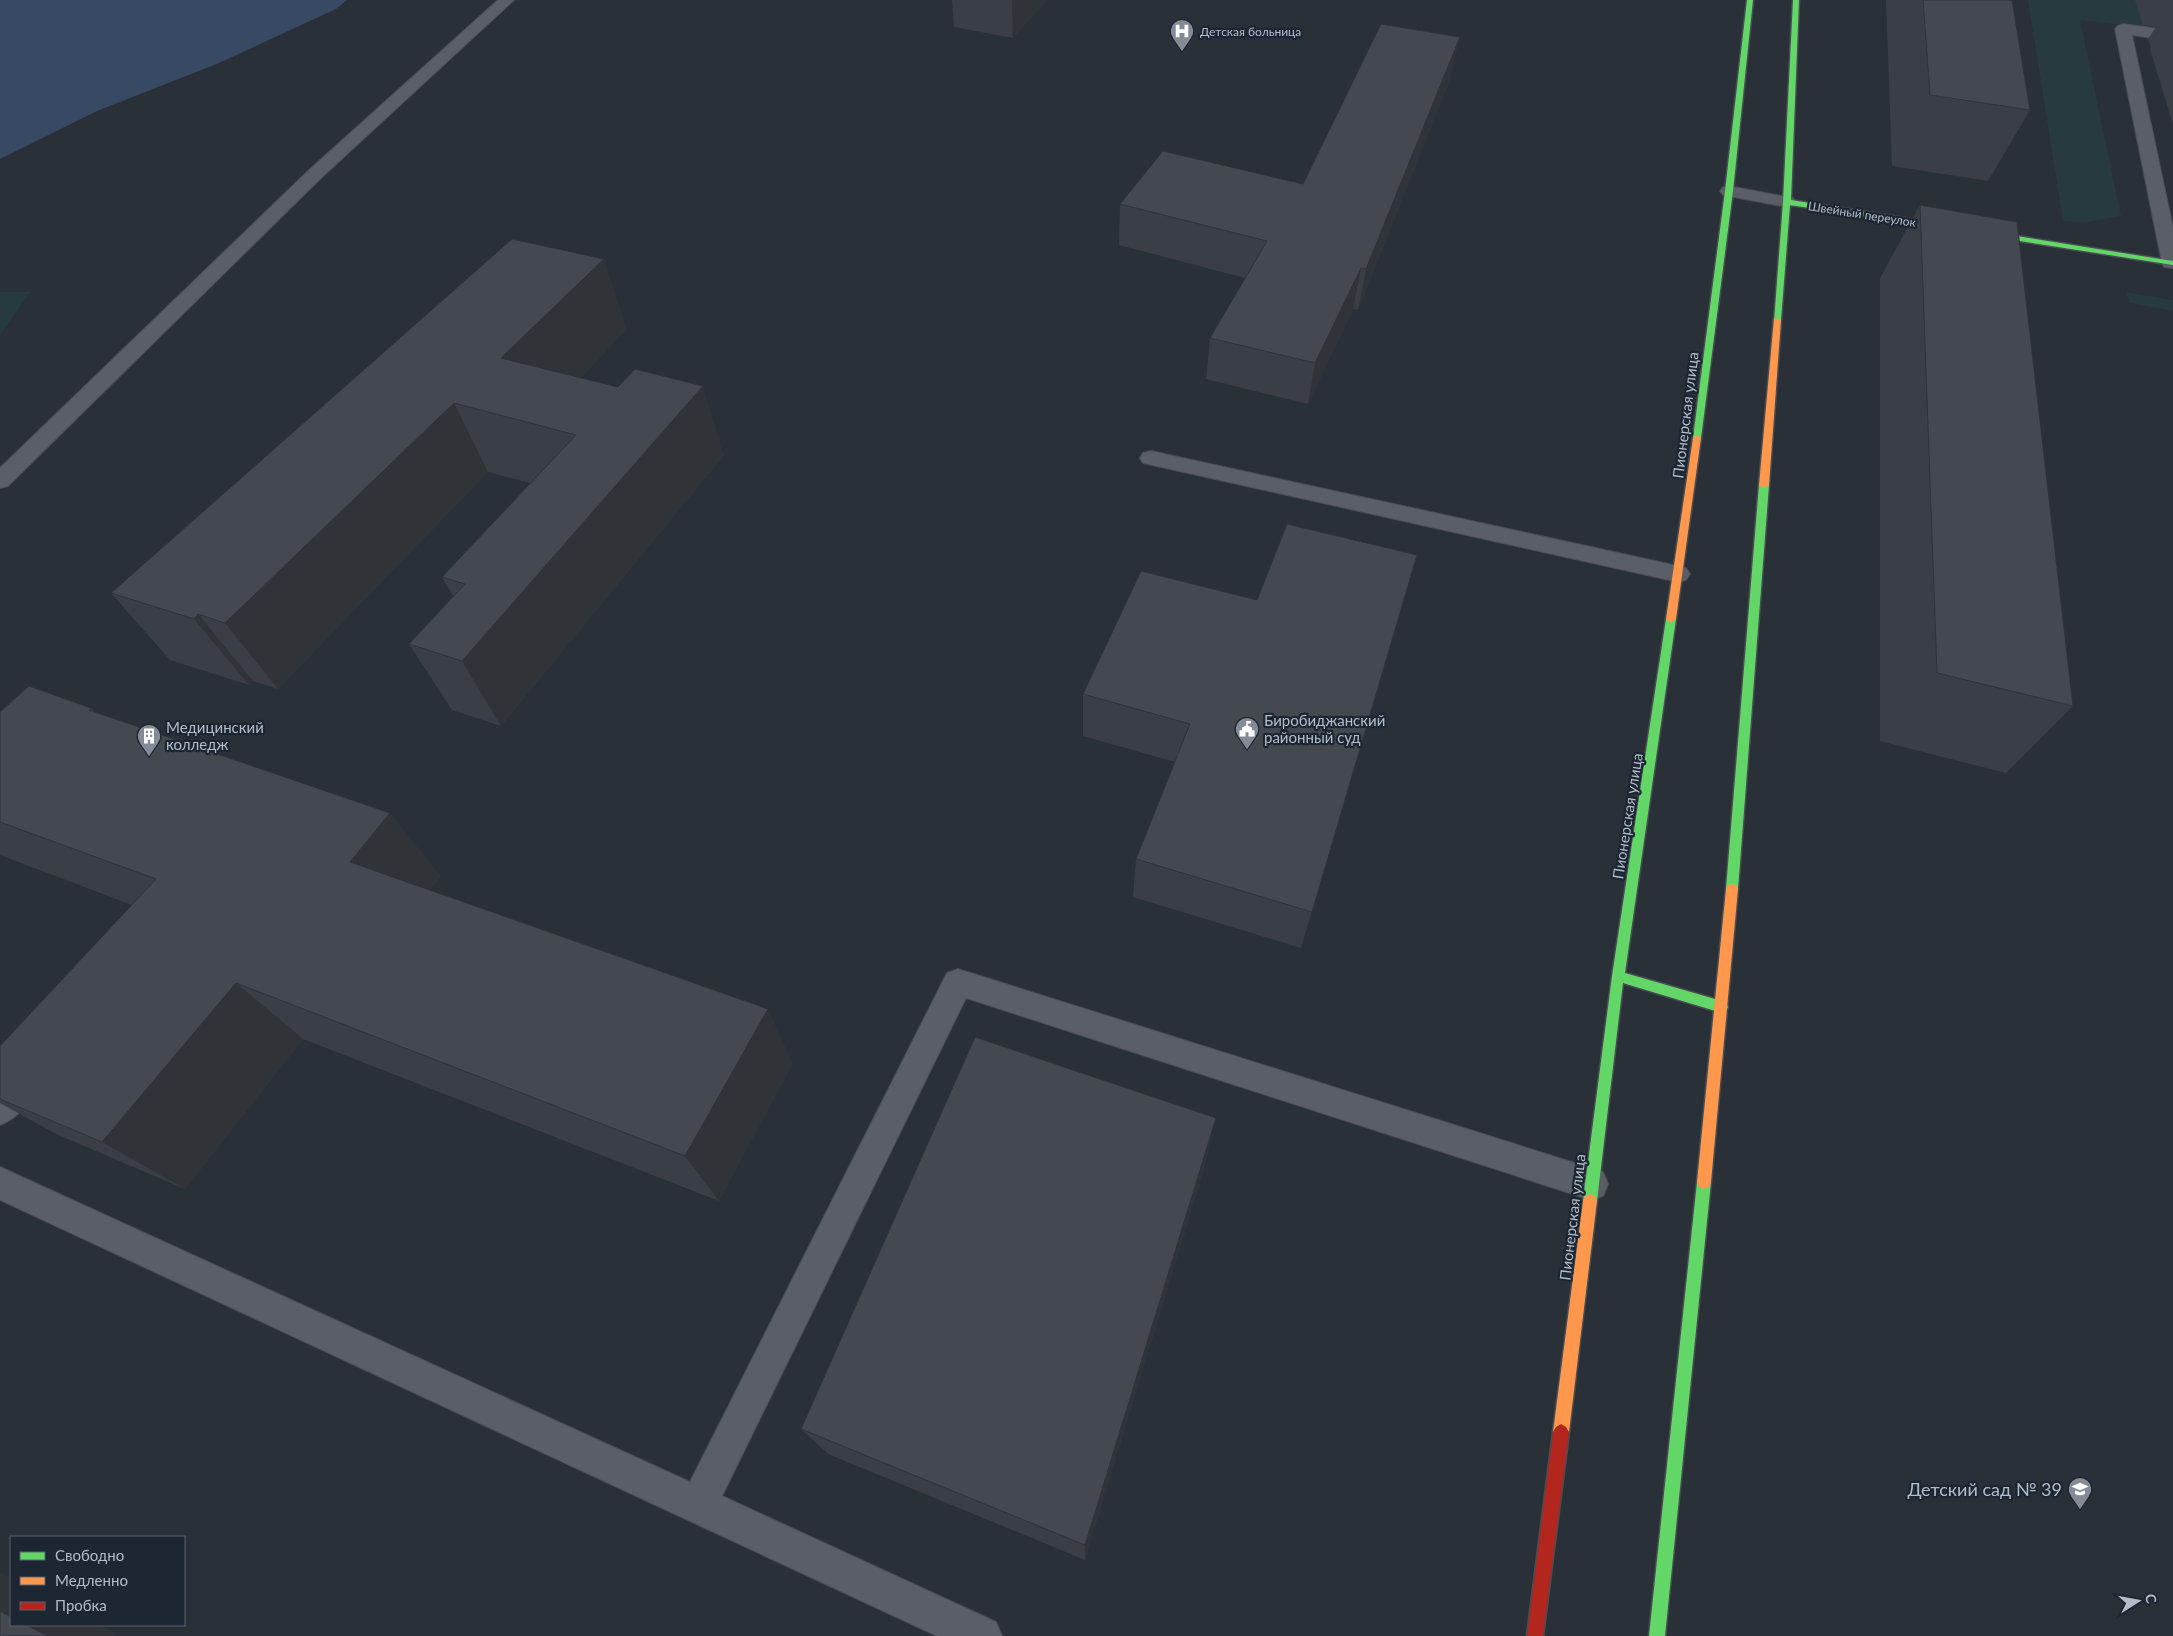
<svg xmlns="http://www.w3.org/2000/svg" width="2173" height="1636" font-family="Lato,sans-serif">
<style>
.green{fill:#273a3e}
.water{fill:#384963}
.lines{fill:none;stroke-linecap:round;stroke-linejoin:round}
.lane-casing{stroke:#484c53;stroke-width:2}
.street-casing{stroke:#484c53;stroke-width:2}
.fast-casing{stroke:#484c53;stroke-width:3}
.slow-casing{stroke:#484c53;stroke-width:3}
.jam-casing{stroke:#484c53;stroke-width:3}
.lane{fill:#5a5e66;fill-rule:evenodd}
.street{fill:#5a5e66;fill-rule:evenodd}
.fast{fill:#63d668;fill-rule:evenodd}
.slow{fill:#ff974d;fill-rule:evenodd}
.jam{fill:#b3261e;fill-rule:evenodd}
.wall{fill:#3a3f45}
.shaded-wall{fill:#303338}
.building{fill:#444950;stroke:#303338}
.labels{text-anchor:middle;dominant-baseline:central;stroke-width:4.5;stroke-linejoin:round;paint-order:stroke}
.far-poi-label{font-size:12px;fill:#b4bcc9;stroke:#1d2633;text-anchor:start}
.far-street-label{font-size:12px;fill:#b4bcc9;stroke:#1d2633}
.street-label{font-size:15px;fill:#b4bcc9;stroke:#1d2633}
.poi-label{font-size:15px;fill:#b4bcc9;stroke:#1d2633;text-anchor:start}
.near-poi-label{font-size:18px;fill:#b4bcc9;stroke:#1d2633;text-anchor:end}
</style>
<rect width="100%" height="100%" fill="#2a3038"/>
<g class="green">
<polygon points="2028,0 2145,0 2173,31 2080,20 2121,216 2083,223 2063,221"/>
<polygon points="0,292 30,292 0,335"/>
<polygon points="2126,292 2173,300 2173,311 2130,303"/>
</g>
<polygon class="water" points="0,0 347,0 336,9 219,63 97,111 0,159"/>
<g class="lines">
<g class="lane-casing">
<g id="lane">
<polygon points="498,0 514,0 320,179 8,486 0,488 0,468 308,171"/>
<polygon points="2123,24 2173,31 2173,41 2132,35 2173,228 2173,268 2164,267 2162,263 2115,29 2118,26"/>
<polygon points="1151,451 1678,566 1686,568 1690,574 1686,580 1678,582 1143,463 1140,458 1143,453"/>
<polygon points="958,969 1591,1168 1603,1172 1608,1184 1603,1196 1591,1200 966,998 722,1496 996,1622 1002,1636 937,1636 0,1200 0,1167 690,1482 947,973"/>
<path d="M29,1063L40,1068L45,1078C37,1096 19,1118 0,1125V1087L18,1068Z"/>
</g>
</g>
<g class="street-casing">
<polygon id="street" points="1729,186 1787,197 1793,198 1796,202 1793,206 1787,207 1723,195 1720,191 1723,187"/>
</g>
<g class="fast-casing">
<g id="fast">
<polygon points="1747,0 1753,0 1733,191 1701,438 1697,441 1693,438 1725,191"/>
<polygon points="1793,0 1799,0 1791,200 2173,261 2173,265 1790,205 1781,320 1774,322 1783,202"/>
<polygon points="1764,482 1769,485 1738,889 1736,893 1732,894 1728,893 1726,889 1759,485"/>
<polygon points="1671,615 1676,619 1625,973 1722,1001 1726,1003 1728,1007 1726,1011 1722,1013 1623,983 1597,1201 1595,1206 1590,1208 1585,1206 1583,1201 1612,976 1666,619"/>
<polygon points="1704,1175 1709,1177 1711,1182 1665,1636 1649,1636 1697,1182 1699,1177"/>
</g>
</g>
<g class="slow-casing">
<g id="slow">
<polygon points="1774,318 1781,320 1769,485 1764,488 1759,485"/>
<polygon points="1697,435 1701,438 1676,619 1671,623 1666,619 1693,438"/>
<polygon points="1732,884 1736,885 1738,889 1711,1182 1709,1187 1704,1189 1699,1187 1697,1182 1726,889 1728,885"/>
<polygon points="1590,1194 1595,1196 1597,1201 1569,1432 1566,1437 1561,1440 1556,1437 1553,1432 1583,1201 1585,1196"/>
</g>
</g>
<g class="jam-casing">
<polygon id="jam" points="1561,1424 1566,1427 1569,1432 1543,1636 1527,1636 1553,1432 1556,1427"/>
</g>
<use href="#lane" class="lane"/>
<use href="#street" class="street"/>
<use href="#fast" class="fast"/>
<use href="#slow" class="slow"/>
<use href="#jam" class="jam"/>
</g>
<g class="wall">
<polygon points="952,0 1047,0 1013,38 954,27"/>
<polygon points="1886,0 2012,0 2030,110 1988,181 1892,166"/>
<polygon points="2135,0 2173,0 2173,124 2150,49 2151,47 2148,39 2156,27 2143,25"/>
<polygon points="1451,76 1358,310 1353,309 1308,404 1206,379 1210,338 1245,278 1119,245 1120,204 1303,184"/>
<polygon points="1920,205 2073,706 2006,773 1880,741 1880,278"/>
<polygon points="512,239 627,329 580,378 724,455 501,726 452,710 409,644 453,596 442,577 530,483 488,472 278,689 253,681 249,685 170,660 111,593"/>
<polygon points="1417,555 1301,948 1133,897 1136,859 1175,762 1083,736 1083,694 1257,600"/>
<polygon points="91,708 95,712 441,876 430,890 793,1063 719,1201 303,1039 185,1189 56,1134 0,1103 0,1046 132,905 0,855 0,712"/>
<polygon points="1205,1166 1085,1560 828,1454 801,1429"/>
</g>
<g class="shaded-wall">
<polygon points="1012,0 1047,0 1013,38"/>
<polygon points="1460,37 1451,76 1358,310 1366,269"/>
<polygon points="604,259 627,329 535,424 501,358"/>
<polygon points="1361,268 1353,309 1308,404 1315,363"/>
<polygon points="703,386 724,455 501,726 462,661"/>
<polygon points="454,403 488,472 278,689 225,623"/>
<polygon points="198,614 253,681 249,685 194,619"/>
<polygon points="390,813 441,876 404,923 350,862"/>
<polygon points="236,983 303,1039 185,1189 102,1142"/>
<polygon points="768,1009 793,1063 719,1201 685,1156"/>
<polygon points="1216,1118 1205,1166 1085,1560 1085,1545"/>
<polygon points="0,1572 11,1578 11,1617 0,1611"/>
<polygon points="26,1625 100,1625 121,1636 48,1636"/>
</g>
<g class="building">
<polygon points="1923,0 2012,0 2030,110 1930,95"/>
<polygon points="1381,24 1460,37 1366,269 1361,268 1315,363 1210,338 1267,241 1120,204 1163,151 1303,184"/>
<polygon points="1920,205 2017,222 2073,706 1937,673"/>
<polygon points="512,239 604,259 501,358 618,387 635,369 703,386 462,661 409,644 465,584 442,577 576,435 454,403 225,623 198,614 194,619 111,593"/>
<polygon points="1287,524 1417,555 1312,912 1136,859 1190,724 1083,694 1141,571 1257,600"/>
<polygon points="29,686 91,708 89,710 390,813 350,862 768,1009 685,1156 236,983 102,1142 0,1099 0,1046 156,879 0,822 0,712"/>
<polygon points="975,1037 1216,1118 1085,1545 801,1429"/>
<polygon points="0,1611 11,1617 11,1625 26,1625 48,1636 0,1636"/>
</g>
<defs>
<g id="hospital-pin" transform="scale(1.25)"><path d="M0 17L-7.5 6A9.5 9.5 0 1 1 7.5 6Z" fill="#848b96" stroke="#1d2633"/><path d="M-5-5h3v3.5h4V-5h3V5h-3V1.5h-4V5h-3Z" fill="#fff"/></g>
<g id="civic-pin" transform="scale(1.25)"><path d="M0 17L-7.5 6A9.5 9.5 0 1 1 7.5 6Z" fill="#848b96" stroke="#1d2633"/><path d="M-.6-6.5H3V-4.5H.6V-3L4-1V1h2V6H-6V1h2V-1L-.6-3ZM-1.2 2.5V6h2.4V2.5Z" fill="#fff"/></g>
<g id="building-pin" transform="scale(1.25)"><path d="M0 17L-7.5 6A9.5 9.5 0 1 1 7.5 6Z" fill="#848b96" stroke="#1d2633"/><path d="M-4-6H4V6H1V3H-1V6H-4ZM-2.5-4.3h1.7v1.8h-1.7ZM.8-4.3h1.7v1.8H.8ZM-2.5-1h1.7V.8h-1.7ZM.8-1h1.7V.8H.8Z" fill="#fff"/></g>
<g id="school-pin" transform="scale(1.25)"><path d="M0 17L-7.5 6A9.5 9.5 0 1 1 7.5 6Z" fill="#848b96" stroke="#1d2633"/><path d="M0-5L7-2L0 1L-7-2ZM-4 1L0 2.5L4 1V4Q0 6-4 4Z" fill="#fff"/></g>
</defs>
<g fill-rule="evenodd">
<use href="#hospital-pin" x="1182" y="31"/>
<use href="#civic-pin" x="1247" y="729"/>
<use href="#building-pin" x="149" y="736"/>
<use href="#school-pin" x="2080" y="1489"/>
</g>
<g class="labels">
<g class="far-poi-label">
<text x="1200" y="31">Детская больница</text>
</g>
<g class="far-street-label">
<text transform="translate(1862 214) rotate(9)">Швейный переулок</text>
</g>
<g class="street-label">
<text transform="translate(1685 415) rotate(-83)">Пионерская улица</text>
<text transform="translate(1627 816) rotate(-81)">Пионерская улица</text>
<text transform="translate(1572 1217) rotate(-83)">Пионерская улица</text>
</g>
<g class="poi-label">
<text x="1264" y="720">Биробиджанский<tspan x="1264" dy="17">районный суд</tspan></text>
<text x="166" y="727">Медицинский<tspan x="166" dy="17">колледж</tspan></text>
</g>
<g class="near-poi-label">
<text x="2062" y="1489">Детский сад № 39</text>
</g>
</g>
<rect x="10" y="1536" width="175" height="90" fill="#1d2633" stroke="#59626f"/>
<rect x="20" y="1552" width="25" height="8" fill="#63d668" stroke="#59626f"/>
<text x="55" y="1561" font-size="15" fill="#b4bcc9">Свободно</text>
<rect x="20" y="1577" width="25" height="8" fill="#ff974d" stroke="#59626f"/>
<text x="55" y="1586" font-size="15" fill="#b4bcc9">Медленно</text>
<rect x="20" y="1602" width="25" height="8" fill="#b3261e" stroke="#59626f"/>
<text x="55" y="1611" font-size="15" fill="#b4bcc9">Пробка</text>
<g transform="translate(2138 1601) rotate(79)" stroke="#1d2633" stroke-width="4" paint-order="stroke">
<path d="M0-4L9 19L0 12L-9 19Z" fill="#b4bcc9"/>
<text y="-8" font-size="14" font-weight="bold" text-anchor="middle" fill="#b4bcc9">С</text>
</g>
</svg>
